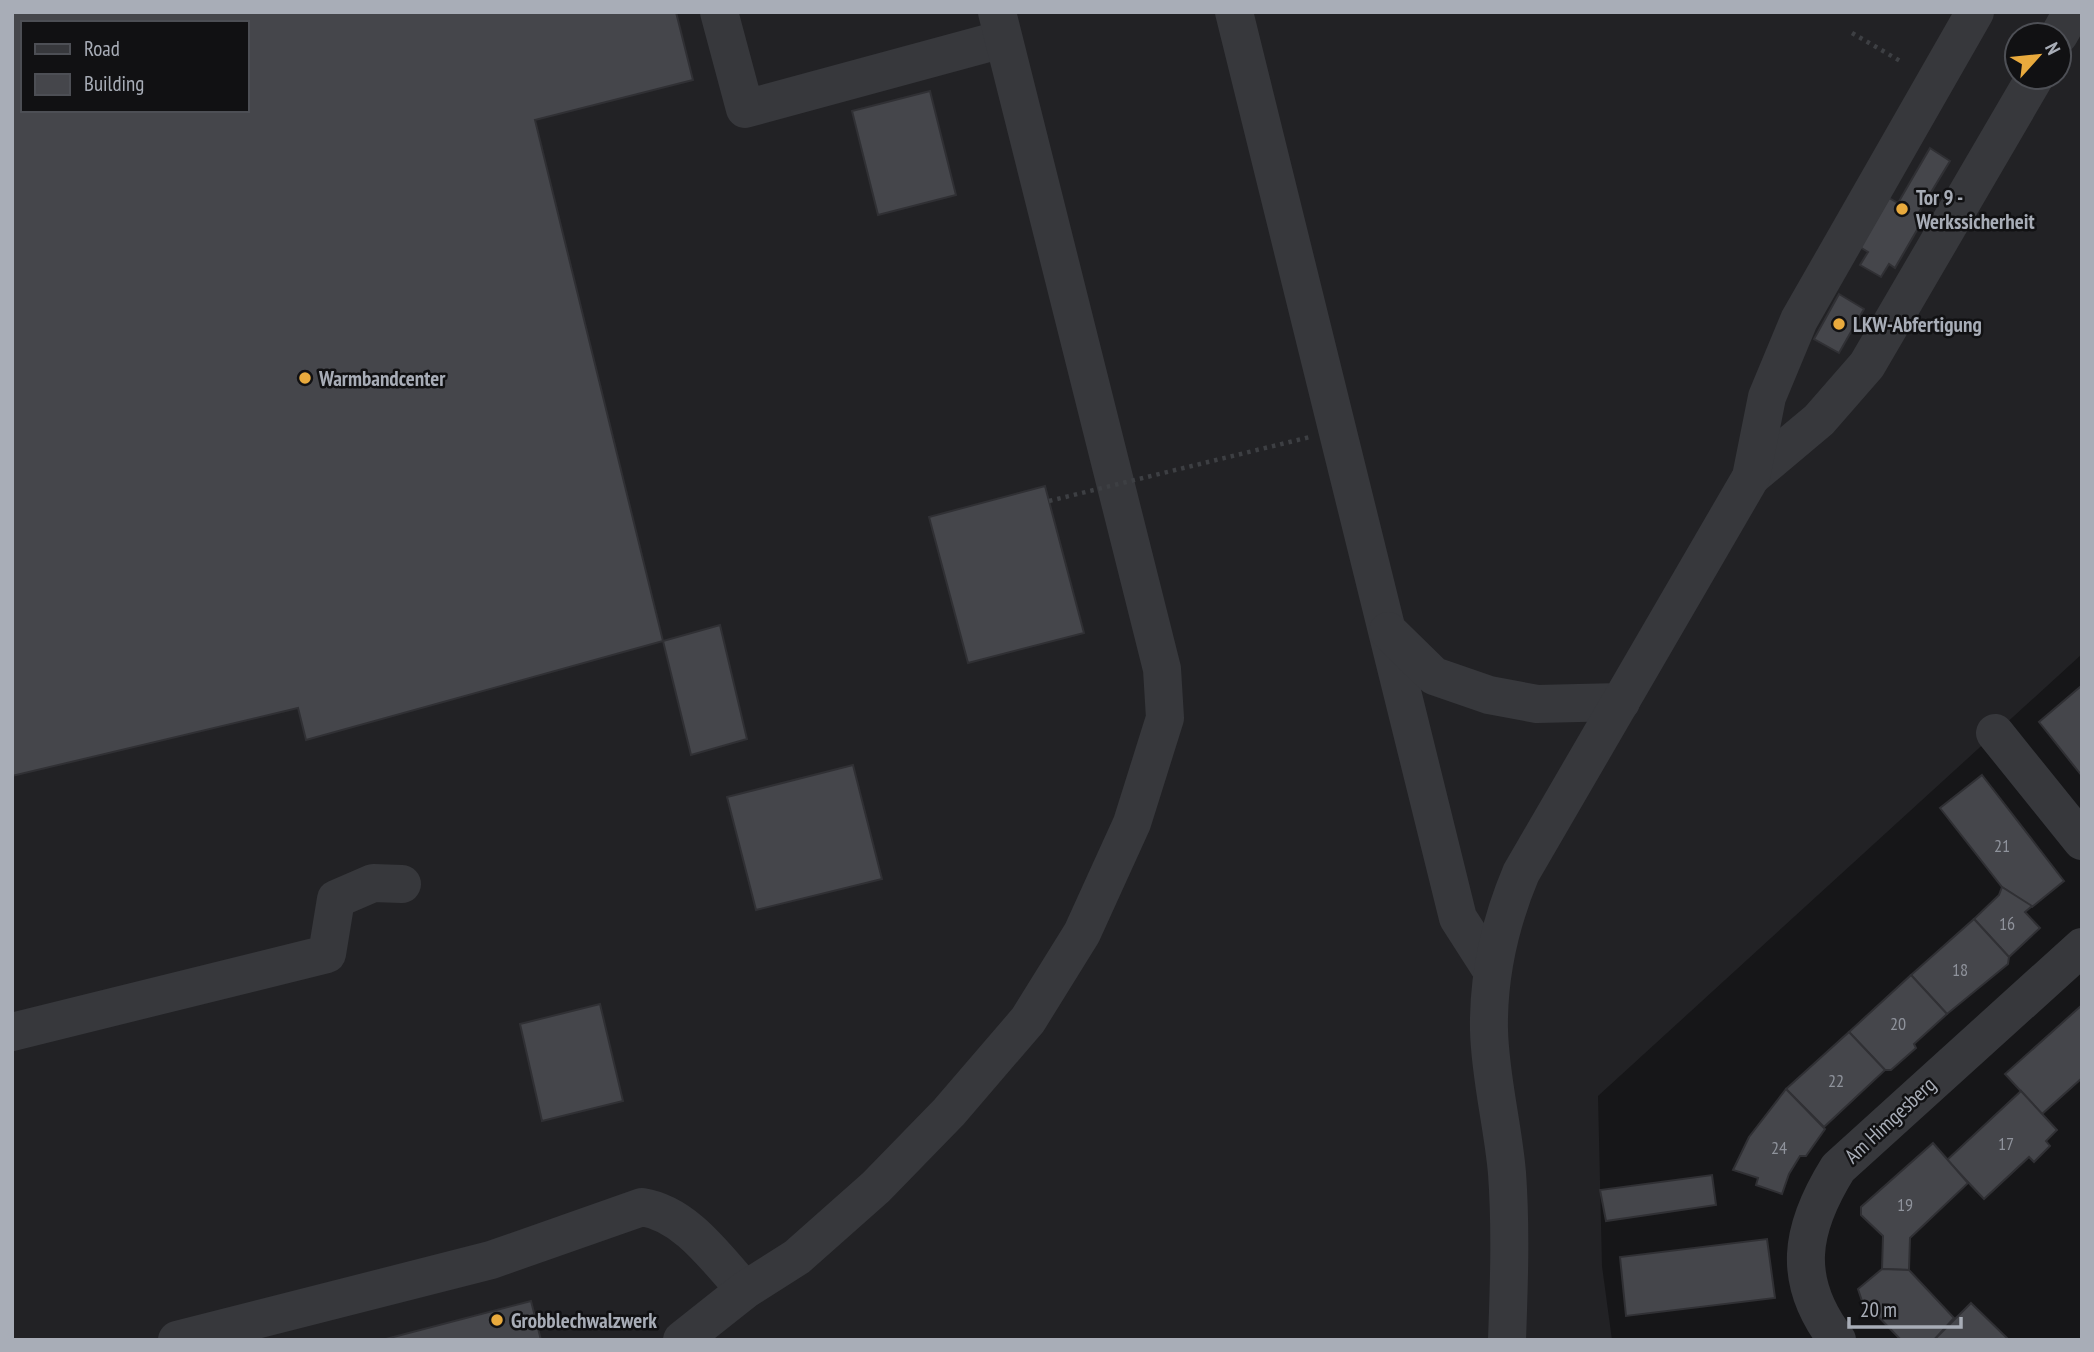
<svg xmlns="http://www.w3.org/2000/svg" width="2094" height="1352" font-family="'PT Sans Narrow',sans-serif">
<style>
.built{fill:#222225;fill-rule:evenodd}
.building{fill:#45464b;stroke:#303034;stroke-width:2;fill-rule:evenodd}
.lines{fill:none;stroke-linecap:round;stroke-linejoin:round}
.path{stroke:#3d3f43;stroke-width:4.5;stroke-dasharray:3.5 5;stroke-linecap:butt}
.minor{stroke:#37383c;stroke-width:38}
.path-bridge{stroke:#3d3f43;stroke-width:4.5;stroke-dasharray:3.5 5;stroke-linecap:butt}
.poi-dot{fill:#e9aa3d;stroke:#111113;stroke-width:2.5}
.labels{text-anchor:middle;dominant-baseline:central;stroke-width:5;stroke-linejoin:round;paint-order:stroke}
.number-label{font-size:18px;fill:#8f939c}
.poi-label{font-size:21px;font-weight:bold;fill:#a8adb7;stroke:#111113;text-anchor:start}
.street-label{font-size:21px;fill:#a8adb7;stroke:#111113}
</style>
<rect width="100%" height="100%" fill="#161618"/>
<path class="built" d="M12,12H2082V654L1598,1096L1602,1266L1612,1340H12ZM23,23H247V110H23ZM2017,35H2059V77H2017Z"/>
<g class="building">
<path d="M12,12H676L693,80L535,120L663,641L306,740L298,708L12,776ZM23,23H247V110H23Z"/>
<polygon points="930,91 956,195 878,215 852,111"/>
<polygon points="1930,148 1950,161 1918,214 1924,218 1895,268 1889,264 1881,277 1860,265 1868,252 1860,247 1889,198 1898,203"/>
<polygon points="1839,294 1864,309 1839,353 1814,339"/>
<polygon points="1045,486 1084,633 968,663 929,517"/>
<polygon points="720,625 747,739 691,755 663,641"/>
<polygon points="2080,687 2082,690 2082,776 2039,722"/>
<polygon points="853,765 882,879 756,910 727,797"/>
<polygon points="1982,775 2064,881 2032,907 2002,887 1940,808"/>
<polygon points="2002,887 2032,906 2025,912 2040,928 2009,957 1974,919 1999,895"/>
<polygon points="1974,919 2009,957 2008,964 1947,1014 1911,975"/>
<polygon points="1911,975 1947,1014 1914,1044 1916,1048 1891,1070 1885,1070 1849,1032"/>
<polygon points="600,1004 623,1101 542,1121 520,1024"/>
<polygon points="2082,1005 2082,1078 2042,1114 2005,1074"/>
<polygon points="1849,1032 1885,1070 1824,1127 1786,1089"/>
<polygon points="1786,1089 1825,1129 1806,1156 1800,1156 1789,1174 1782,1194 1756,1185 1758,1178 1733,1170 1749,1137"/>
<polygon points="2021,1091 2057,1130 2046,1141 2050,1146 2034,1162 2029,1157 1984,1199 1947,1160"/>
<polygon points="1933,1143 1968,1183 1910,1238 1909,1270 1882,1269 1883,1236 1861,1215 1861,1207"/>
<polygon points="1712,1175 1716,1205 1606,1221 1600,1190"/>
<polygon points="1767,1239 1775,1298 1626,1316 1620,1257"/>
<polygon points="1882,1269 1909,1270 1954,1318 1934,1340 1901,1340 1867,1305 1863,1304 1858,1289"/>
<polygon points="531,1301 541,1340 382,1340"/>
<polygon points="1971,1303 2009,1340 1934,1340"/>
</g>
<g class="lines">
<polyline class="path" points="1852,33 1902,62"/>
<g class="minor">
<polyline points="719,12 745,109 1003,39"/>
<polyline points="1234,12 1458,918 1492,971"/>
<polyline points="2059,35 2072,12"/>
<polyline points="1751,477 1819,420 1867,365 2035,77"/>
<polyline points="1388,631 1434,676 1489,695 1537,704 1621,702"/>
<polyline points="1995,733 2082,841"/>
<polyline points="12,1032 327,954 336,899 373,883 402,884"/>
<path d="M177,1340L491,1260L642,1207C686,1214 716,1258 745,1290"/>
<polyline points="682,1340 745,1290 797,1257 876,1187 949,1112 1028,1020 1082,933 1132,823 1165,718 1162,669 997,12"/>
<path d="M1507,1340C1509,1285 1511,1228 1507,1173C1503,1126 1490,1077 1489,1030C1488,975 1500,923 1521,873L1751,477L1767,397L1799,320L1975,12"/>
<path d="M1837,1340C1791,1280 1800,1229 1838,1168L2082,947"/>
</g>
<polyline class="path-bridge" points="1049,501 1310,437"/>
</g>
<g class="poi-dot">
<circle cx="1902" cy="209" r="7"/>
<circle cx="1839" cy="324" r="7"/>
<circle cx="305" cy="378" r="7"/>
<circle cx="497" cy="1320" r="7"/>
</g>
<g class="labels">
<g class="number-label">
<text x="2002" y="845">21</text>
<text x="2007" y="923">16</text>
<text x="1960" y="969">18</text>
<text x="1898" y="1023">20</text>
<text x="1836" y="1080">22</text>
<text x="2006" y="1143">17</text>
<text x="1779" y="1147">24</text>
<text x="1905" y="1204">19</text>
</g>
<g class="poi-label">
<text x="1916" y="197">Tor 9 -<tspan x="1916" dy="24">Werkssicherheit</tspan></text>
<text x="1853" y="324">LKW-Abfertigung</text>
<text x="319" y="378">Warmbandcenter</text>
<text x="511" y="1320">Grobblechwalzwerk</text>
</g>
<g class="street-label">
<text transform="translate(1890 1120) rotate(-43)">Am Himgesberg</text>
</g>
</g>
<rect width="2094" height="1352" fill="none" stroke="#a8adb7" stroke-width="28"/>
<rect x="21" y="21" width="228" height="91" fill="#111113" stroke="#4d4f55" stroke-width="2"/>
<rect x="35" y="44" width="35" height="10" fill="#37383c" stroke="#4d4f55" stroke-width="2"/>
<text x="84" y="56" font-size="21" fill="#a8adb7">Road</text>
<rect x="35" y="74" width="35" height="21" fill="#45464b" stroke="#4d4f55" stroke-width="2"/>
<text x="84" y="91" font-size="21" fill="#a8adb7">Building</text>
<g transform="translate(2038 56) rotate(63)"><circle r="33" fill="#111113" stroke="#4d4f55" stroke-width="2"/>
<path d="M0-5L12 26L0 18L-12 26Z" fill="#e9aa3d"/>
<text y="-10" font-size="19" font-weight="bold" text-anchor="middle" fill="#a8adb7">N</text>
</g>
<path d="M1849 1317v10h112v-10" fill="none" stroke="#a8adb7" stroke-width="3.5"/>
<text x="1860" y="1317" font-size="21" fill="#a8adb7" stroke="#111113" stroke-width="5" paint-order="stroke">20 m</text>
</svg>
